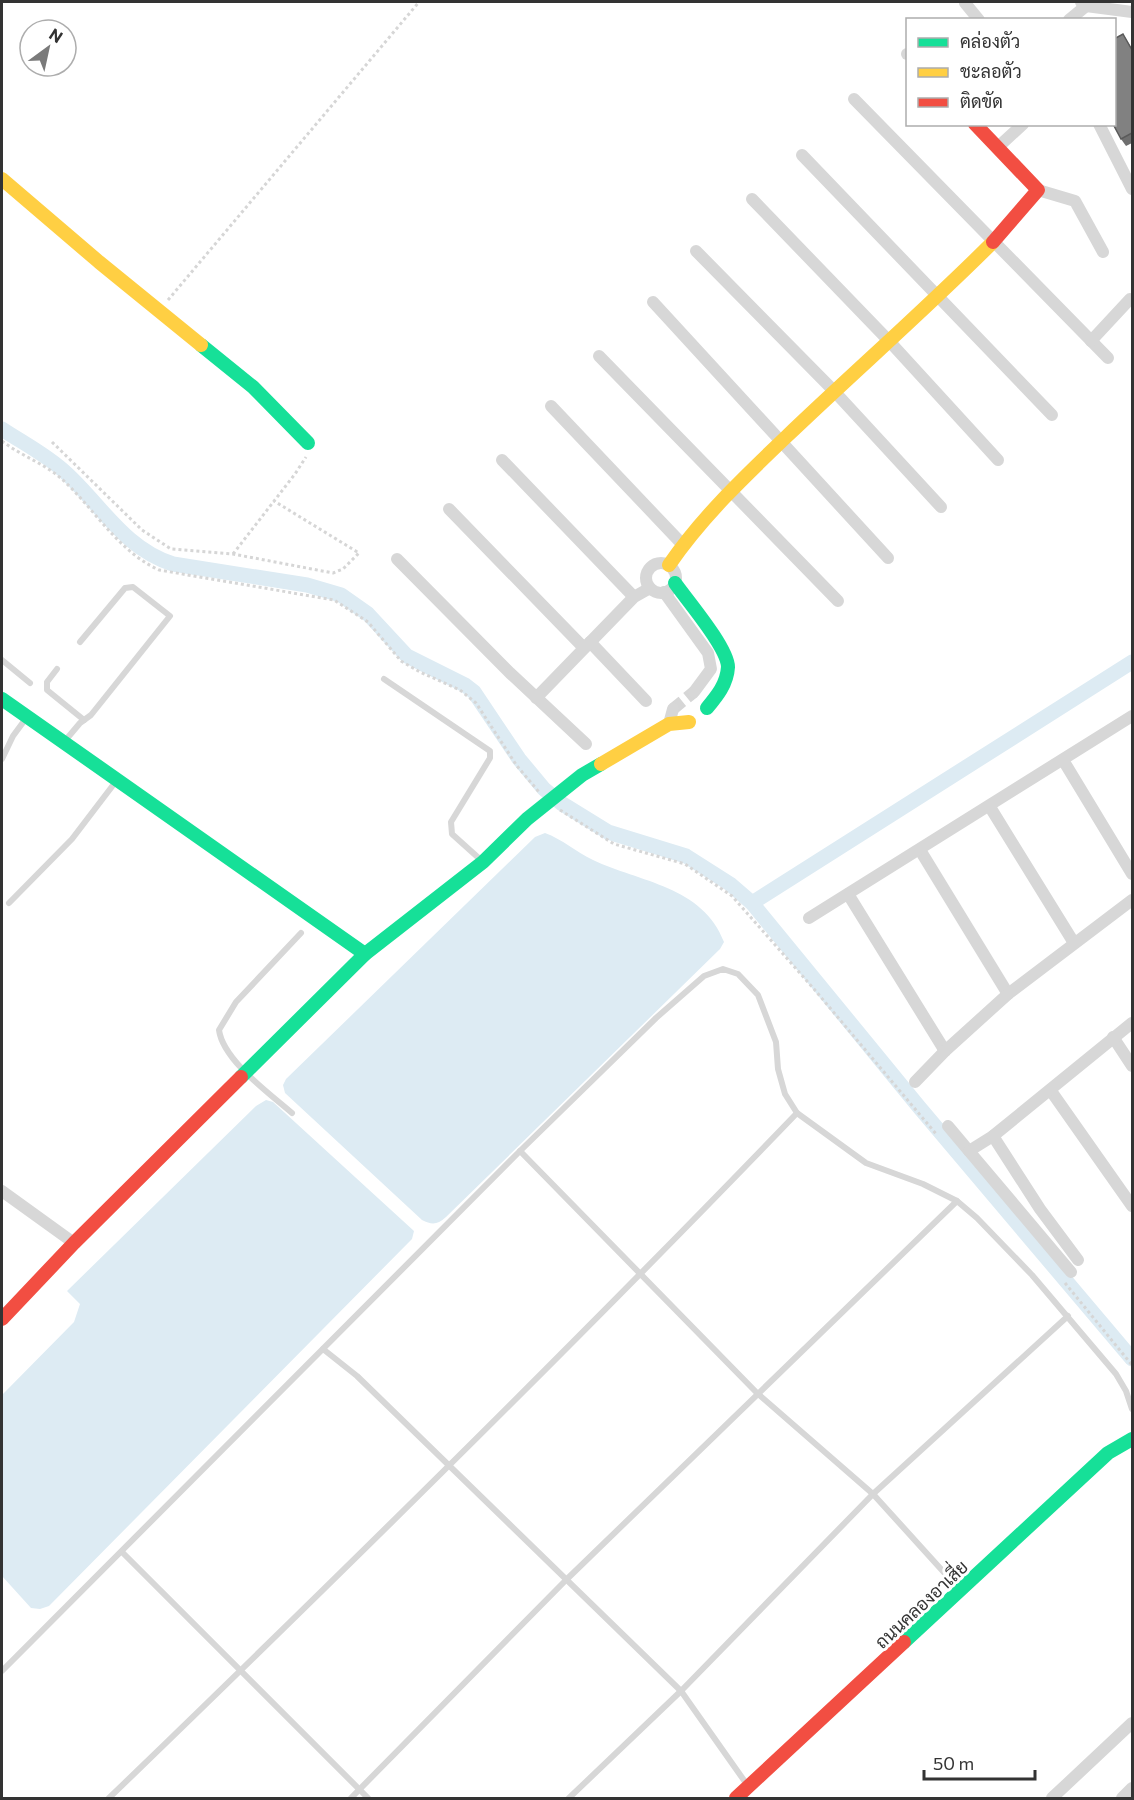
<svg xmlns="http://www.w3.org/2000/svg" width="1134" height="1800" font-family="Commissioner,Sarabun,sans-serif">
<style>
.water{fill:#ddebf3}
.lines{fill:none;stroke-linecap:round;stroke-linejoin:round}
.canal{stroke:#ddebf3;stroke-width:15}
.street-tunnel{stroke:#d6d6d6;stroke-width:12;stroke-dasharray:12 6;stroke-linecap:butt}
.path{stroke:#d6d6d6;stroke-width:3;stroke-dasharray:3 3;stroke-linecap:butt}
.lane{stroke:#d7d7d7;stroke-width:6}
.street{stroke:#d7d7d7;stroke-width:12}
.fast{stroke:#16e098;stroke-width:14}
.slow{stroke:#ffcf43;stroke-width:14}
.jam{stroke:#f24e42;stroke-width:14}
.wall{fill:#6f6f6f}
.building{fill:#818181;stroke:#5a5a5a;stroke-width:1.5}
.labels{text-anchor:middle;dominant-baseline:central;stroke-width:6;stroke-linejoin:round;paint-order:stroke}
.street-label{font-size:18px;fill:#333;stroke:#fff}
</style>
<rect width="100%" height="100%" fill="#fff"/>
<g class="water">
<path d="M545,833C562,839 576,852 593,860C639,882 703,886 724,942L720,949L446,1217C437,1225 432,1225 422,1220L285,1093L283,1085L286,1079L535,837Z"/>
<polygon points="266,1100 273,1102 414,1231 412,1239 49,1606 40,1609 31,1608 2,1576 2,1395 74,1322 80,1304 67,1291 256,1106"/>
</g>
<g class="lines">
<g class="canal">
<path d="M2,429C23,443 47,455 66,473C101,505 125,549 173,564L307,585L341,595L368,614L407,656L465,685L474,692L519,759L544,789L561,803L608,832L686,856L730,884L752,903L919,1107L1132,1359"/>
<polyline points="752,903 1132,662"/>
</g>
<polyline class="street-tunnel" points="673,709 694,692"/>
<g class="path">
<polyline points="168,300 419,2"/>
<path d="M2,441C21,456 46,464 64,481C96,511 118,551 159,570L334,600L368,622L401,661L420,672L460,690L476,703L517,766L539,792"/>
<polyline points="52,442 142,530 171,549 233,554 333,573 343,569 359,553 274,501"/>
<polyline points="233,554 295,474 306,457"/>
<polyline points="560,810 614,844 685,864 732,896 814,989 937,1135"/>
<polyline points="1065,1283 1132,1365"/>
</g>
<g class="lane">
<polyline points="2,660 30,683"/>
<polyline points="57,669 47,682 47,690 84,720"/>
<polyline points="384,679 490,751 490,758 451,822 452,834 482,861"/>
<polyline points="64,742 80,723 91,715 170,616 133,587 125,588 80,642"/>
<polyline points="2,759 13,736 27,717"/>
<polyline points="9,903 72,839 117,780"/>
<path d="M292,1113C269,1093 223,1060 219,1030L236,1002L301,933"/>
<polyline points="520,1151 757,1393 873,1494 959,1589"/>
<polyline points="323,1349 357,1376 681,1691 748,1786"/>
<polyline points="122,1552 368,1798"/>
<polyline points="2,1671 520,1151 656,1018 704,976 723,969 738,974 758,995 776,1042 778,1069 785,1094 797,1113 866,1163 923,1184 957,1201 977,1218 1032,1275 1116,1374 1126,1391 1132,1409"/>
<path d="M109,1798C342,1573 573,1346 797,1113"/>
<polyline points="351,1798 566,1580 957,1201"/>
<polyline points="569,1798 681,1691 873,1494 1068,1316"/>
</g>
<g class="street">
<polyline points="1081,2 1086,6 1132,12"/>
<polyline points="965,3 979,20"/>
<polyline points="1069,20 1086,6"/>
<polyline points="907,54 908,54"/>
<polyline points="854,99 1108,358"/>
<polyline points="1099,124 1132,189"/>
<polyline points="997,148 1023,124"/>
<polyline points="802,155 1052,415"/>
<polyline points="1038,190 1075,201 1103,252"/>
<polyline points="752,199 890,342 998,460"/>
<polyline points="696,251 834,391 941,507"/>
<polyline points="653,302 888,558"/>
<polyline points="1091,341 1130,299"/>
<polyline points="599,356 838,601"/>
<polyline points="551,406 683,545"/>
<polyline points="502,460 634,597"/>
<polyline points="449,509 584,648"/>
<polyline points="397,559 510,673 586,744"/>
<circle cx="661" cy="578" r="15"/>
<polyline points="664,592 708,653 711,669 694,692"/>
<polyline points="590,642 646,701"/>
<polyline points="536,698 634,597 650,588"/>
<polyline points="669,724 673,709"/>
<polyline points="1063,760 1132,874"/>
<polyline points="990,807 1074,943"/>
<polyline points="920,850 1008,994"/>
<polyline points="848,894 945,1051"/>
<polyline points="809,918 1132,716"/>
<polyline points="1113,1037 1132,1066"/>
<polyline points="915,1082 945,1051 1008,994 1132,900"/>
<polyline points="1051,1091 1132,1206"/>
<polyline points="948,1126 969,1151 993,1136"/>
<polyline points="969,1151 1071,1272"/>
<polyline points="2,1191 74,1243"/>
<polyline points="1078,1260 1040,1209 993,1136 1132,1023"/>
<polyline points="1052,1798 1132,1723"/>
<polyline points="1122,1798 1132,1788"/>
</g>
<g class="fast">
<polyline points="201,345 253,387 308,443"/>
<path d="M675,583C687,600 728,648 728,667C727,684 717,696 707,708"/>
<polyline points="2,699 365,954"/>
<polyline points="241,1077 365,954 483,862 527,819 582,775 601,764"/>
<polyline points="904,1642 1108,1453 1132,1439"/>
</g>
<g class="slow">
<polyline points="2,179 99,262 201,345"/>
<path d="M669,565C702,517 744,477 786,437C855,371 926,309 993,242"/>
<polyline points="601,764 669,724 689,722"/>
</g>
<g class="jam">
<polyline points="975,124 1038,190 993,242"/>
<polyline points="2,1319 74,1243 241,1077"/>
<polyline points="736,1798 904,1642"/>
</g>
</g>
<polygon class="wall" points="1123,34 1132,49 1132,143 1126,146 1121,139"/>
<polygon class="building" points="1123,34 1132,50 1132,133 1121,139 1113,124 1114,124 1114,39"/>
<g class="labels">
<g class="street-label">
<text transform="translate(921 1604) rotate(-43)">ถนนคลองอาเสี่ย</text>
</g>
</g>
<rect width="1134" height="1800" fill="none" stroke="#333333" stroke-width="6"/>
<rect x="906" y="18" width="210" height="108" fill="#ffffff" stroke="#adadad" stroke-width="1.5"/>
<rect x="918" y="38" width="30" height="9" fill="#16e098" stroke="#adadad" stroke-width="1.5"/>
<text x="960" y="48" font-size="18" fill="#333333">คล่องตัว</text>
<rect x="918" y="68" width="30" height="9" fill="#ffcf43" stroke="#adadad" stroke-width="1.5"/>
<text x="960" y="78" font-size="18" fill="#333333">ชะลอตัว</text>
<rect x="918" y="98" width="30" height="9" fill="#f24e42" stroke="#adadad" stroke-width="1.5"/>
<text x="960" y="108" font-size="18" fill="#333333">ติดขัด</text>
<g transform="translate(48 48) rotate(33)"><circle r="28" fill="#ffffff" stroke="#adadad" stroke-width="1.5"/>
<path d="M0-4.5L10 22L0 15L-10 22Z" fill="#7a7a7a"/>
<text y="-9" font-size="16" font-weight="bold" text-anchor="middle" fill="#333333">N</text>
</g>
<path d="M924 1770v9h111v-9" fill="none" stroke="#333333" stroke-width="3"/>
<text x="933" y="1770" font-size="18" fill="#333333" stroke="#ffffff" stroke-width="4.5" paint-order="stroke">50 m</text>
</svg>
